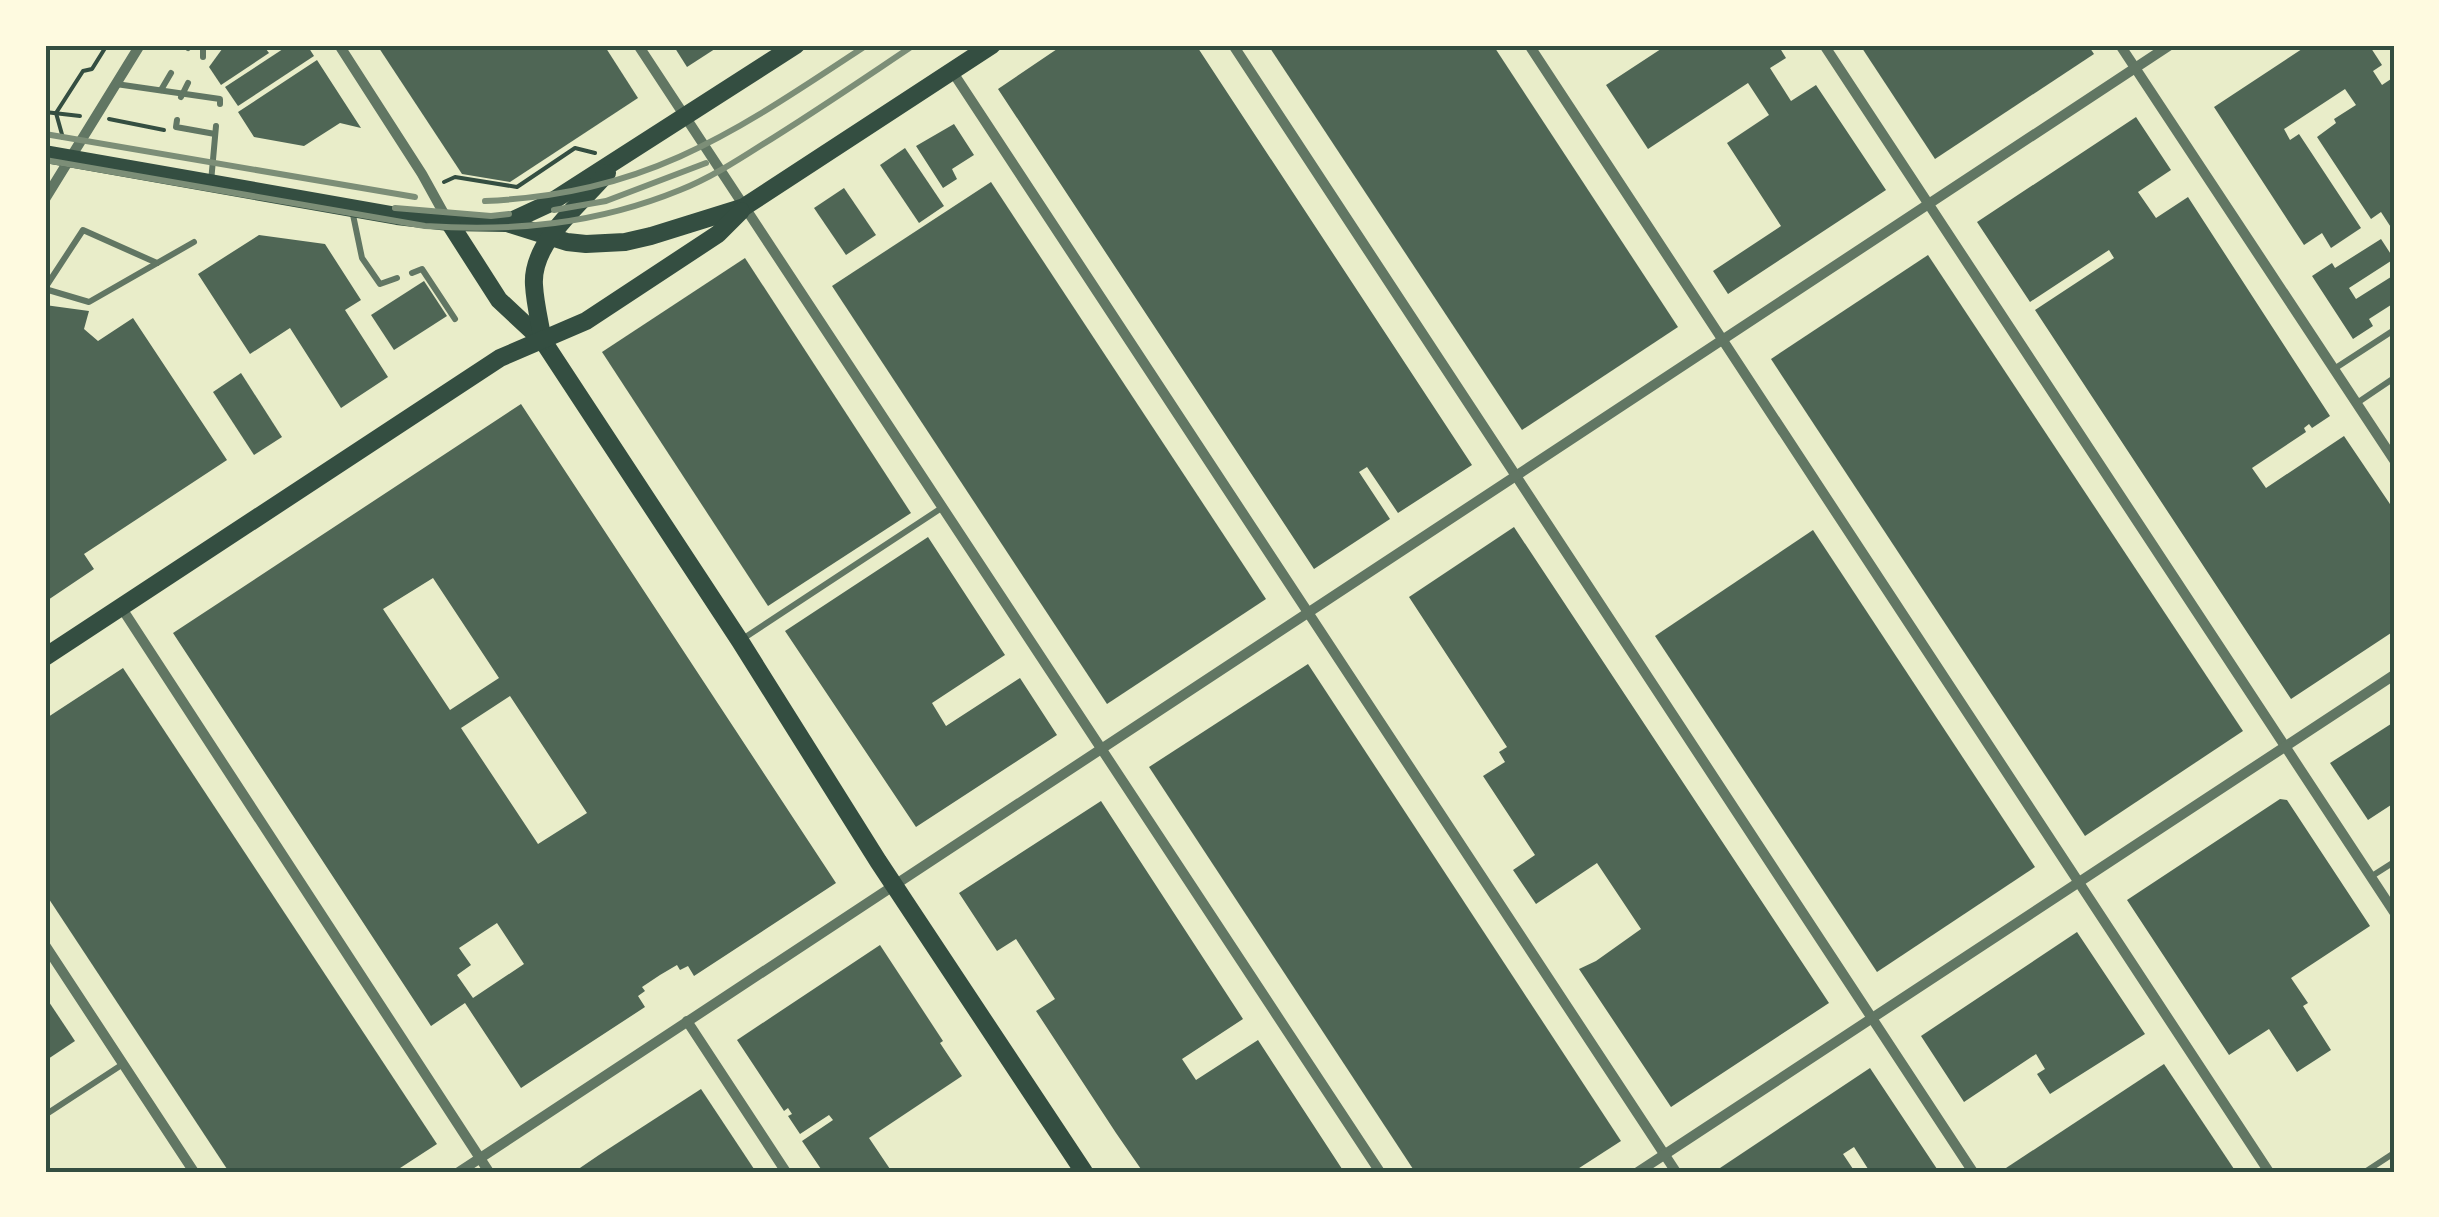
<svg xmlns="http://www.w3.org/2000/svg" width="2439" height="1217" font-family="Roboto,sans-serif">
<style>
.building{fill:#4f6655;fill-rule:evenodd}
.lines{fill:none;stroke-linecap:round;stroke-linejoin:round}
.path{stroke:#344e41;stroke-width:4}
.service{stroke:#617663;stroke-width:6}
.minor{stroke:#617663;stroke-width:10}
.primary{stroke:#344e41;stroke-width:18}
.rail{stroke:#7c8e77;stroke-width:6}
.neatline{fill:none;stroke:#344e41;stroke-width:4}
</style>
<rect width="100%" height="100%" fill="#e9edc9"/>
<g class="building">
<polygon points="225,45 263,45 269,53 221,85 209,67"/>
<polygon points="289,45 307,45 314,56 238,106 225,87"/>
<polygon points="377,45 604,45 638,98 510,182 462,174"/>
<polygon points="673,45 721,45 687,67"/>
<polygon points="1063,45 1196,45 1472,465 1398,513 1367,467 1359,472 1390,519 1314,569 998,89"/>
<polygon points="1268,45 1493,45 1678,327 1522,430"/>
<polygon points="1667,45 1778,45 1786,58 1770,68 1791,101 1816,85 1886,190 1728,294 1713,271 1781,226 1727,143 1769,115 1748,83 1648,149 1606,85"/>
<polygon points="1860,45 2088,45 2094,54 1935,159"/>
<polygon points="2308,45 2369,45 2382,65 2373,71 2382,85 2394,77 2394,232 2381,212 2371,219 2317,137 2336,123 2334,119 2356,105 2345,89 2284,129 2290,140 2299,134 2361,228 2331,248 2322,233 2304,245 2214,107"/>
<polygon points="317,60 361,128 340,123 304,146 254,137 238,112"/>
<polygon points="2136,117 2171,170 2138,192 2156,218 2188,197 2330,416 2312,428 2309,424 2304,428 2306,432 2252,468 2266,488 2344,436 2394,510 2394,631 2291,699 2035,310 2114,258 2109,250 2030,302 1977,222"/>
<polygon points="954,124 974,155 952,169 957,179 943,188 916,146"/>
<polygon points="905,148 944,206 919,223 880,165"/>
<polygon points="991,182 1266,599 1107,704 832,286"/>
<polygon points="844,188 876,235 846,255 814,208"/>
<polygon points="259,235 325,244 361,300 345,310 388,377 341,408 290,328 250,354 198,274"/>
<polygon points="2381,239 2394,259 2349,288 2356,299 2394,275 2394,303 2369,319 2373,326 2353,339 2312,276 2332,263 2335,268"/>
<polygon points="1928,255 2243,731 2085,836 1771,359"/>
<polygon points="745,258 911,513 768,606 602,352"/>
<polygon points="424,281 447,316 394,350 371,315"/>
<polygon points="45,305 89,311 84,329 98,341 133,318 227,460 84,554 94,569 45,602"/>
<polygon points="241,373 282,437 254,455 213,392"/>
<path d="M521,404L836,883L694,976L688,966L680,970L677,965L660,975L642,987L645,991L638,996L645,1007L521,1088L465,1003L431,1026L173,633ZM433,578L499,678L450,710L383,609ZM510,696L587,813L538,844L461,728ZM497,923L524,964L473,998L457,975L471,965L459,948Z"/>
<polygon points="1514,527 1829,1003 1671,1107 1579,969 1596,961 1641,929 1597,863 1536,904 1513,870 1535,855 1483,776 1505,762 1499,752 1507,747 1409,597"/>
<polygon points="1813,530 2035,867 1877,972 1655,636"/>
<polygon points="928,537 1005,655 932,703 946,726 1020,678 1057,735 916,827 785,631"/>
<polygon points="1308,664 1621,1141 1573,1172 1415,1172 1149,767"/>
<polygon points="123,668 437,1144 394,1172 229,1172 45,893 45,719"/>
<polygon points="2394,722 2394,803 2368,820 2330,763"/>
<polygon points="2280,799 2287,800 2370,926 2291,978 2308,1003 2303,1006 2331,1050 2297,1072 2269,1029 2229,1055 2127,900"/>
<polygon points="1101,801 1243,1019 1182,1059 1196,1080 1258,1040 1344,1172 1143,1172 1116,1133 1036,1011 1055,999 1016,939 997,951 959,893"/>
<polygon points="2077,932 2145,1034 2050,1094 2037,1074 2045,1069 2036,1054 1964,1102 1921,1036"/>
<polygon points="880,945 943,1041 940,1043 962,1076 869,1138 892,1172 823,1172 802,1141 833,1120 829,1115 800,1134 788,1116 792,1114 788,1108 784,1111 737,1040"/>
<polygon points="45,996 75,1041 45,1061"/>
<polygon points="2164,1064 2236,1172 2009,1172 2006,1168"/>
<polygon points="1870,1068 1939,1172 1870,1172 1854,1147 1843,1154 1855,1172 1714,1172"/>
<polygon points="701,1089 756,1172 574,1172 599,1155"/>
</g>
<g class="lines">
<g class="path">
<polyline points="45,112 80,116"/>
<polyline points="56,113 83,71 92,69 107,45"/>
<polyline points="56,113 63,138"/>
<polyline points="109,119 164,130"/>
<polyline points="444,182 455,177 517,187 575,148 595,153"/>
</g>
<g class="service">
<polyline points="188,48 190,45"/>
<polyline points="203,57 203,45"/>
<polyline points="116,84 220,99 220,104"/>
<polyline points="161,90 171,73"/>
<polyline points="181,97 188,83"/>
<polyline points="177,120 176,127 215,134"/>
<polyline points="211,182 216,126"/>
<polyline points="352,210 362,258 380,284 397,278"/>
<polyline points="412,273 422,269 455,319"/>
<polyline points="45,288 83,230 157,263"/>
<polyline points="45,289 89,302 194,242"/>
<polyline points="2334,369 2394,330"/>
<polyline points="2357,403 2394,378"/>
<polyline points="741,640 943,507"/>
<polyline points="2372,876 2394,862"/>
<polyline points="45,1115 123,1064"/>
<polyline points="45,1171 46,1172"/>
<polyline points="2365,1172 2394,1153"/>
</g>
<g class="minor">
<polyline points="339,45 422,174 448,221"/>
<polyline points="638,45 1380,1172"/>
<polyline points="1233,45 1973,1172"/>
<polyline points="1529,45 2269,1172"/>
<polyline points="1824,45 2394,912"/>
<polyline points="2120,45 2394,460"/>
<polyline points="952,71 1676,1172"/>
<polyline points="45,199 140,45"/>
<polyline points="121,607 489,1172"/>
<polyline points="45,945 194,1172"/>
<polyline points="687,1021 786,1172"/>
<polyline points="459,1172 2170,45"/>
<polyline points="1638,1172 2394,675"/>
</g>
<g class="primary">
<polyline points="45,154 397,216 449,222 507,223 567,242 586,244 625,242 651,236 744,207 992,45"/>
<polyline points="449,222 499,300 543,341 740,641 878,861 1084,1172"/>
<polyline points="507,223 548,204 796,45"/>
<path d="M543,341C540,323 535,304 534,285C531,242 581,204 607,173"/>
<polyline points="45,657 500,358 586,321 718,234 741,211"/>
</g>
<g class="rail">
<polyline points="45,134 415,197"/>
<path d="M45,160L425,226C514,232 597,224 680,190C708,179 735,162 760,146C812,114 863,79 914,45"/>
<path d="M485,201C648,194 735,132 867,45"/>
<polyline points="395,208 491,216 509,214"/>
<polyline points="554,210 606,201 706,163"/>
</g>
</g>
<rect width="2439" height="1217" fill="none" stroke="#fefae0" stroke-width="95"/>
<rect x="48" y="48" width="2344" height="1122" class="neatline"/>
</svg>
